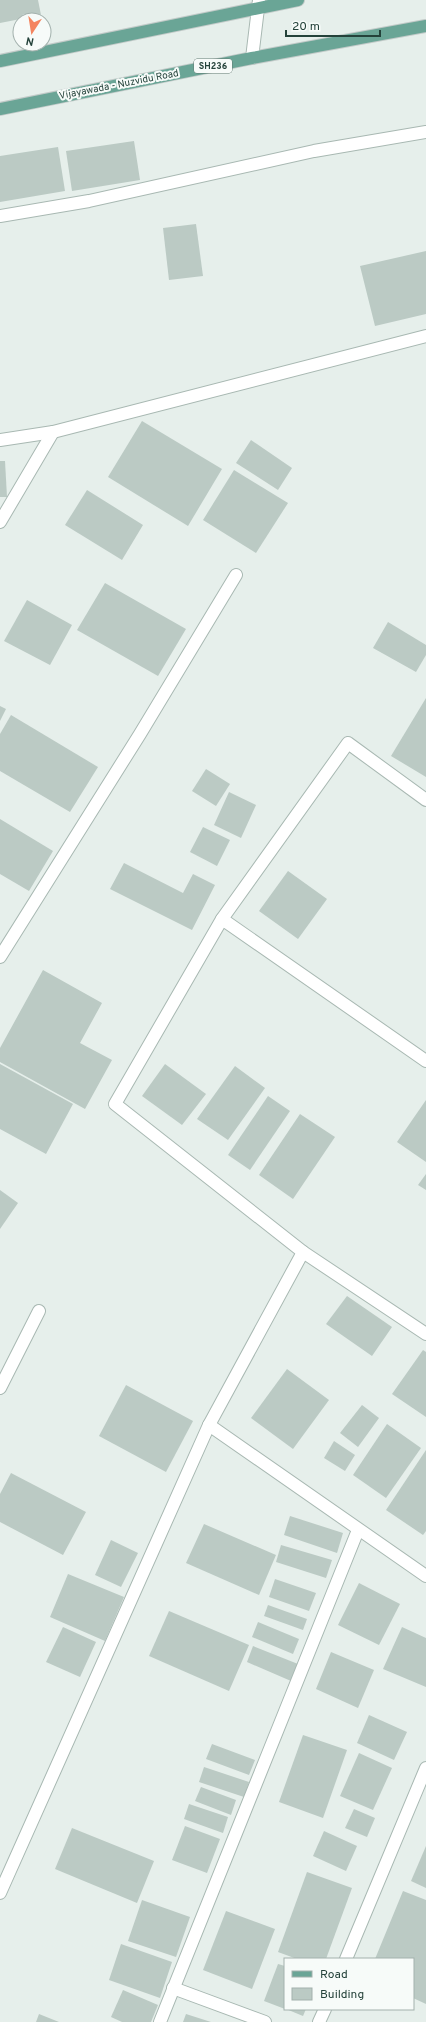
<svg xmlns="http://www.w3.org/2000/svg" width="426" height="2022" font-family="Overpass,sans-serif">
<style>
.building{fill:#bbcac4}
.lines{fill:none;stroke-linecap:round;stroke-linejoin:round}
.street-casing{stroke:#a8b8b2;stroke-width:14}
.primary-casing{stroke:#c2cac8;stroke-width:14}
.street{stroke:#fff;stroke-width:12}
.primary{stroke:#6aa596;stroke-width:12}
.labels{text-anchor:middle;dominant-baseline:central;stroke-width:4;stroke-linejoin:round;paint-order:stroke}
.shield{fill:#f7fbf9;stroke:#637a73;stroke-width:1}
.shield-label{font-size:9px;font-weight:bold;fill:#24423a}
.street-label{font-size:10px;fill:#24423a;stroke:#f7fbf9}
</style>
<rect width="100%" height="100%" fill="#e6efeb"/>
<g class="building">
<polygon points="0,0 38,0 41,15 0,23"/>
<polygon points="134,141 140,180 72,191 66,151"/>
<polygon points="58,147 65,191 0,202 0,156"/>
<polygon points="196,224 203,276 169,280 163,228"/>
<polygon points="426,251 426,314 375,326 360,266"/>
<polygon points="142,421 222,469 188,526 108,477"/>
<polygon points="251,440 292,468 278,490 236,463"/>
<polygon points="0,461 5,461 7,497 0,497"/>
<polygon points="234,470 288,503 256,553 203,520"/>
<polygon points="87,490 143,525 122,560 65,525"/>
<polygon points="105,583 186,629 158,676 77,630"/>
<polygon points="27,600 72,625 50,665 4,641"/>
<polygon points="388,622 426,645 426,655 416,672 373,648"/>
<polygon points="426,698 426,777 391,756"/>
<polygon points="0,706 6,709 0,721"/>
<polygon points="11,715 98,767 70,812 0,771 0,734"/>
<polygon points="206,769 230,784 216,806 192,791"/>
<polygon points="229,792 256,805 241,838 214,825"/>
<polygon points="0,819 53,851 29,891 0,874"/>
<polygon points="203,827 230,840 217,866 190,852"/>
<polygon points="124,863 183,893 193,874 215,885 192,930 110,889"/>
<polygon points="288,871 327,899 298,939 259,911"/>
<polygon points="43,970 102,1003 80,1043 112,1060 85,1109 0,1062 0,1048"/>
<polygon points="0,1064 73,1104 46,1154 0,1129"/>
<polygon points="165,1064 206,1094 182,1125 142,1096"/>
<polygon points="235,1066 265,1088 228,1140 197,1119"/>
<polygon points="268,1096 290,1111 250,1170 228,1155"/>
<polygon points="426,1100 426,1162 397,1142"/>
<polygon points="300,1114 335,1137 293,1199 259,1175"/>
<polygon points="426,1174 426,1190 418,1185"/>
<polygon points="0,1190 18,1203 0,1229"/>
<polygon points="347,1296 392,1327 372,1356 326,1324"/>
<polygon points="423,1350 426,1352 426,1417 392,1394"/>
<polygon points="287,1369 329,1400 293,1449 251,1418"/>
<polygon points="126,1385 193,1421 166,1472 99,1436"/>
<polygon points="362,1405 379,1418 358,1447 340,1433"/>
<polygon points="387,1424 421,1448 386,1498 353,1475"/>
<polygon points="334,1441 355,1455 345,1471 324,1458"/>
<polygon points="426,1450 426,1531 423,1535 386,1510"/>
<polygon points="11,1473 86,1512 63,1555 0,1522 0,1494"/>
<polygon points="290,1516 343,1533 337,1553 284,1535"/>
<polygon points="204,1524 276,1555 259,1595 186,1563"/>
<polygon points="111,1540 138,1553 121,1587 95,1575"/>
<polygon points="281,1545 332,1560 326,1578 276,1562"/>
<polygon points="68,1574 124,1597 105,1641 50,1617"/>
<polygon points="275,1579 316,1593 309,1611 269,1597"/>
<polygon points="359,1583 400,1604 379,1645 338,1625"/>
<polygon points="268,1605 307,1619 303,1630 264,1616"/>
<polygon points="169,1611 249,1645 229,1691 149,1656"/>
<polygon points="258,1622 299,1639 293,1654 252,1637"/>
<polygon points="63,1627 96,1642 80,1677 46,1662"/>
<polygon points="402,1627 426,1638 426,1687 383,1669"/>
<polygon points="253,1646 298,1664 291,1681 247,1662"/>
<polygon points="331,1652 374,1670 358,1708 316,1689"/>
<polygon points="369,1715 407,1732 394,1760 357,1743"/>
<polygon points="303,1735 347,1750 323,1818 279,1802"/>
<polygon points="212,1744 255,1760 249,1775 206,1759"/>
<polygon points="359,1753 392,1768 373,1810 340,1796"/>
<polygon points="204,1767 249,1782 244,1797 199,1782"/>
<polygon points="201,1787 236,1800 231,1815 195,1801"/>
<polygon points="189,1804 228,1817 223,1833 184,1819"/>
<polygon points="354,1809 375,1818 367,1837 345,1828"/>
<polygon points="185,1826 220,1839 207,1873 172,1860"/>
<polygon points="72,1828 154,1861 137,1903 55,1869"/>
<polygon points="324,1831 357,1846 346,1871 313,1856"/>
<polygon points="426,1846 426,1888 411,1881"/>
<polygon points="307,1872 352,1888 326,1959 297,1959 278,1952"/>
<polygon points="403,1891 426,1900 426,2004 413,1998 413,1959 375,1959"/>
<polygon points="142,1900 190,1917 176,1957 128,1941"/>
<polygon points="226,1911 275,1929 252,1989 203,1970"/>
<polygon points="121,1944 172,1962 160,1998 109,1980"/>
<polygon points="278,1964 285,1966 285,2009 264,2001"/>
<polygon points="123,1990 158,2005 151,2022 122,2022 111,2017"/>
<polygon points="286,2009 306,2009 303,2016"/>
<polygon points="39,2014 59,2022 36,2022"/>
<polygon points="186,2014 211,2022 183,2022"/>
</g>
<g class="lines">
<g class="street-casing">
<g id="street">
<polyline points="252,58 259,0"/>
<polyline points="0,216 89,201 314,151 426,132"/>
<polyline points="0,440 53,432 426,336"/>
<polyline points="0,522 53,432"/>
<polyline points="222,919 348,743 426,800"/>
<polyline points="0,957 140,734 236,575"/>
<polyline points="303,1252 115,1104 222,919 426,1061"/>
<polyline points="0,1388 39,1311"/>
<polyline points="209,1425 426,1576"/>
<polyline points="0,1893 209,1425 303,1252 426,1334"/>
<polyline points="346,1959 426,1768"/>
<polyline points="173,1988 265,2022"/>
<polyline points="160,2022 358,1530"/>
<polyline points="319,2022 325,2009"/>
</g>
</g>
<g class="primary-casing">
<g id="primary">
<polyline points="0,61 298,0"/>
<polyline points="0,109 252,58 426,26"/>
</g>
</g>
<use href="#street" class="street"/>
<use href="#primary" class="primary"/>
</g>
<g class="labels">
<rect class="shield" x="194" y="59" width="38" height="14" rx="3"/>
<g class="shield-label">
<text x="213" y="66">SH236</text>
</g>
<g class="street-label">
<text transform="translate(119 85) rotate(-11)">Vijayawada - Nuzvidu Road</text>
</g>
</g>
<rect x="284" y="1958" width="130" height="52" fill="#f7fbf9" stroke="#a3b1ad"/>
<rect x="292" y="1971" width="20" height="6" fill="#6aa596" stroke="#a3b1ad"/>
<text x="320" y="1978" font-size="12" fill="#24423a">Road</text>
<rect x="292" y="1988" width="20" height="12" fill="#bbcac4" stroke="#a3b1ad"/>
<text x="320" y="1998" font-size="12" fill="#24423a">Building</text>
<g transform="translate(32 32) rotate(192)"><circle r="19" fill="#f7fbf9" stroke="#a3b1ad"/>
<path d="M0-3L7 15L0 10L-7 15Z" fill="#f4845f"/>
<text y="-6" font-size="11" font-weight="bold" text-anchor="middle" fill="#24423a">N</text>
</g>
<path d="M286 30v6h94v-6" fill="none" stroke="#24423a" stroke-width="2"/>
<text x="292" y="30" font-size="12" fill="#24423a" stroke="#f7fbf9" stroke-width="3" paint-order="stroke">20 m</text>
</svg>
